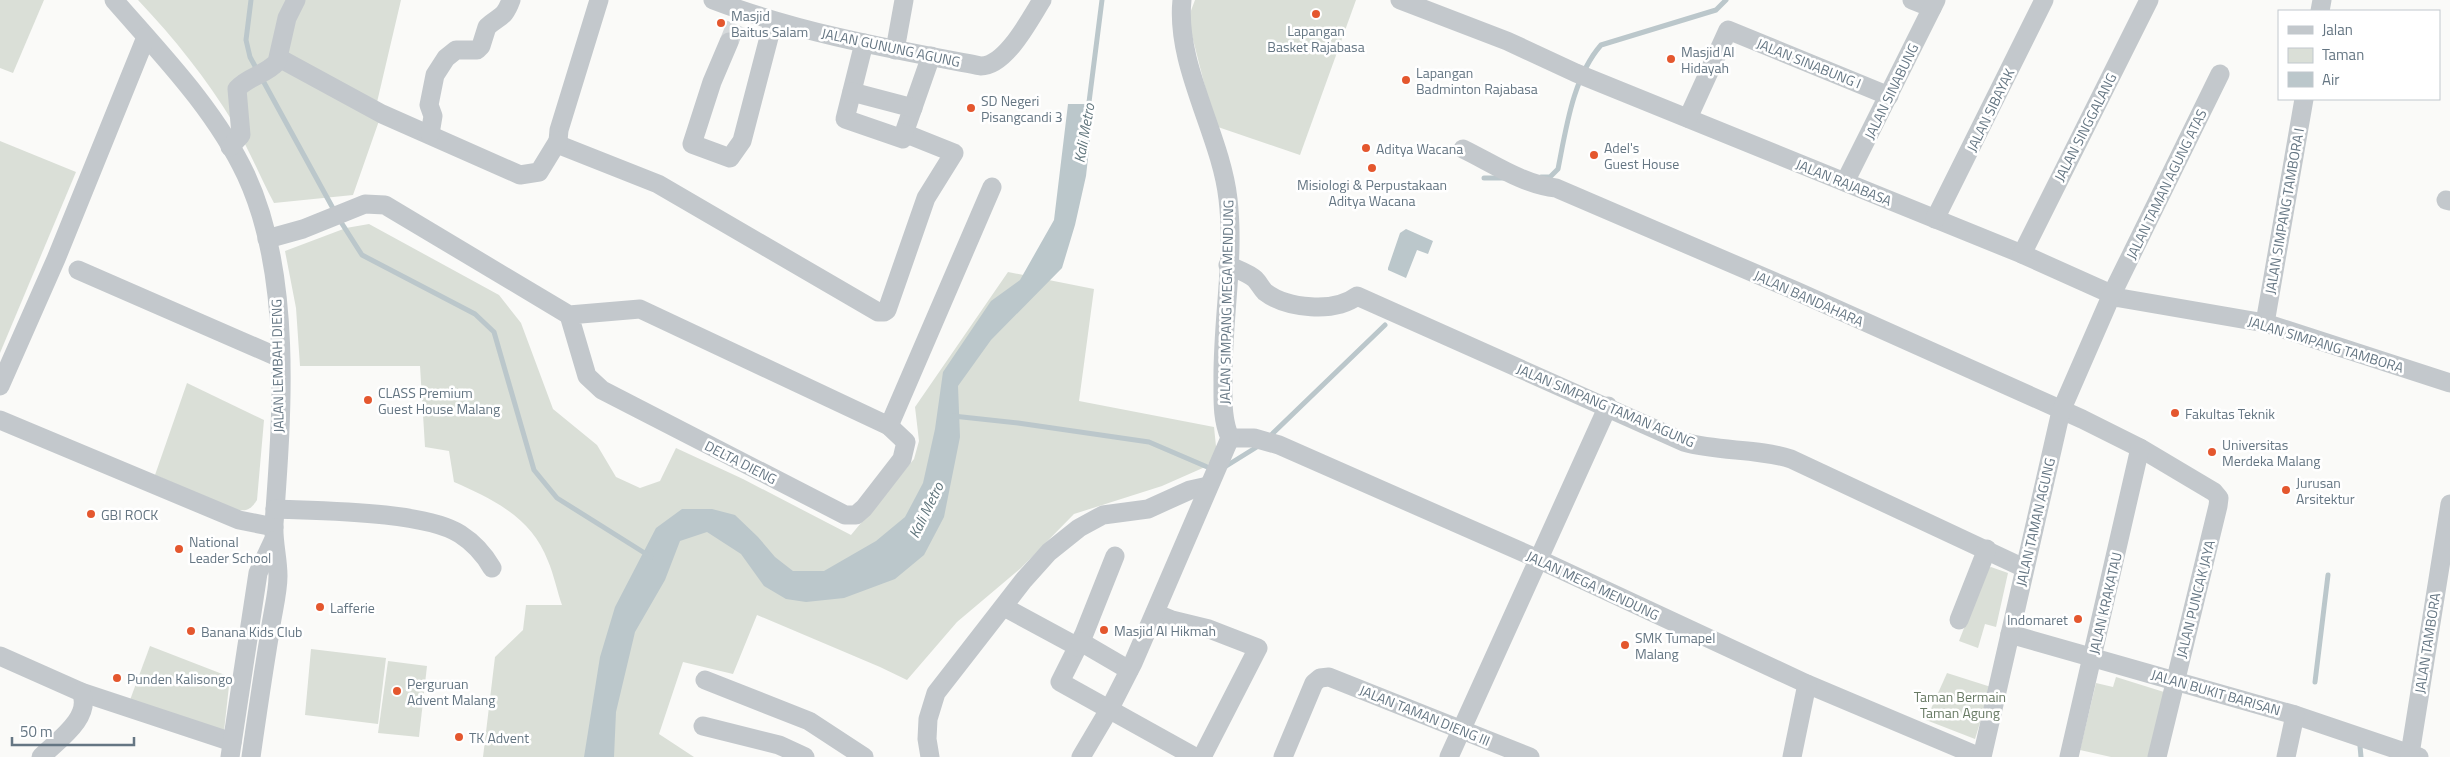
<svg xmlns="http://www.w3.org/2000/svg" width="2450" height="757" font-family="'Titillium Web',sans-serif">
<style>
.green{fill:#dadfd7}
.water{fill:#bbc7cb}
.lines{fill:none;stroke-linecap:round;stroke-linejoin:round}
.stream{stroke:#bbc7cb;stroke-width:5}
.minor-tunnel{stroke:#d5d9db;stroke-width:19;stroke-dasharray:19 9;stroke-linecap:butt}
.minor{stroke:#c3c8cc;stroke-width:19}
.poi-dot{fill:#e4572e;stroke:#fff;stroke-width:2}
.labels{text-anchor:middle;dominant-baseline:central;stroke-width:5;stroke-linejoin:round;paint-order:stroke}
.poi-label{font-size:14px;fill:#657683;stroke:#fff;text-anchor:start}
.street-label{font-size:14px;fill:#657683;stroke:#fff}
.park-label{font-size:14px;fill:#687a64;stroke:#fff}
.water-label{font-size:15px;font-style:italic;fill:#60757c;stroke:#fff}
</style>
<rect width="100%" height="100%" fill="#fafaf8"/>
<g class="green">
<polygon points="0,0 44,0 13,73 0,68"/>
<path d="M138,0H401L374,115L380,118L353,195L274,203C260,177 249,149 234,124C207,79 174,38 138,0Z"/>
<polygon points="1195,0 1356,0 1300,155 1215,126 1189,24 1189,16"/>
<polygon points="0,141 76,172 0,353"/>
<path d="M369,224L499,295L521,323L553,409L597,445L616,477L640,488L660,481L676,448L743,479L851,535L914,459L919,441L915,407L1008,272L1094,289L1079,401L1214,427L1217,456L1205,467L1162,486L1074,514L1021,568L957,622L907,680L880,667L757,615L733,674L683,662L659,734L694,757H483L495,657L523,630L526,605H562C557,591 554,575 548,561C532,518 493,499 454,482L449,451L425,447L420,366H300L296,308L285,251L346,228Z"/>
<path d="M187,383L264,420L257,500C251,510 246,512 234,509L155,475Z"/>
<polygon points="1991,567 2008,573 1996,627 1985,624 1978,648 1959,641 1987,569"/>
<polygon points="150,646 230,677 224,731 130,700"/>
<polygon points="311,649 386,658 378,724 305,715"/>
<polygon points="388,661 427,666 419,737 378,733"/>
<polygon points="1947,673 1991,687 1975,739 1926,720"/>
<polygon points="2116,677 2164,692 2150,757 2111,757 2080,750 2096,683 2113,687"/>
</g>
<g class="water">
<polygon points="1068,104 1094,104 1086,176 1075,225 1062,268 991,340 958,386 960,437 944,517 924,555 895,579 844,598 806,602 786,599 764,586 741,554 707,532 680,541 665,580 635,632 616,712 614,757 584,757 600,657 615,607 656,528 682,509 712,509 735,515 758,537 775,557 793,571 824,571 876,541 905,517 923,483 935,429 943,372 991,301 1020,280 1054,220"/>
<polygon points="1406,229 1433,241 1428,254 1417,250 1406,278 1388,270 1388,268 1400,233"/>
</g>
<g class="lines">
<g class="stream">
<polyline points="251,0 246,40 250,57 335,212"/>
<polyline points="1088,110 1102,0"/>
<path d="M1541,177H1550L1558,169C1566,129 1573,77 1601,45L1716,10L1726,0"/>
<polyline points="1484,178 1505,178"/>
<polyline points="339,219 362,255 475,314 494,332 534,470 557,498 651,557"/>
<polyline points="953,416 1018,423 1149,442 1212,469"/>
<polyline points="1268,438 1385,325"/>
<polyline points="1223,468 1260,445"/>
<polyline points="2315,682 2328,575"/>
<polyline points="2360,746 2361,757"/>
</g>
<polyline class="minor-tunnel" points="729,42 740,15"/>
<g class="minor">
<path d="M114,0C161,54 215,109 246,175C293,276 282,415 274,524C273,542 278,558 278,576C278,594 272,614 270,632C263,674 257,715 251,757"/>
<polyline points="599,0 559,130 558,141 562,146 658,184 878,312 884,312 887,310 926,198 954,153 904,133 931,56"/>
<path d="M713,0C799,33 891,49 981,66C1006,66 1030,19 1042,0"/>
<polyline points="1400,0 1507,41 1576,73 2022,254 2120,298 2265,323 2450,383"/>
<polyline points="1912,0 1932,8"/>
<polyline points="2320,11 2322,0"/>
<polyline points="729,42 712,82 692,144 730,158 742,141 773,22"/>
<polyline points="864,43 845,119 903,139 904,133"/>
<polyline points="895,50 904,0"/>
<polyline points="279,58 382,114 520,175 539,172 558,141"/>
<polyline points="852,92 913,108"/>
<polyline points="1688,118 1728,30 1889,96"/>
<path d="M430,134L433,116L429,105L435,75L446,58L456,50H477L481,46L487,27C500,15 504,19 511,0"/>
<path d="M230,147L241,135L237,89C248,76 266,75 277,62L287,18L296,0"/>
<path d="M1463,149C1492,163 1524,185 1556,188L1796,291L2082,419L2140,448L2214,492L2219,498L2218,506L2157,757"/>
<polyline points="1845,182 1936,0"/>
<polyline points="2446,200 2450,201"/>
<polyline points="1935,219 2044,0"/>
<polyline points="267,239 303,229 365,204 385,205 569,315 587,376 602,390 845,515 856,515 864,508 902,459 906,442 889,426 640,309 569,315"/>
<polyline points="2022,254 2149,0"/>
<path d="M1228,265C1236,269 1249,273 1255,279C1259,283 1261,288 1265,292C1287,309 1335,313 1357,296L1684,442C1719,452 1757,448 1791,459L2024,568"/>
<polyline points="78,270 280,358"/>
<polyline points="2265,323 2304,99"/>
<polyline points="0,386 56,259 146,37"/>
<polyline points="0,420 239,520 274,527"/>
<polyline points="889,426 992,187"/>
<polyline points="1230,438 1254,438 1279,445 1538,559 1807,684 1980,757"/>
<path d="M275,509C321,511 424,511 460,534C474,543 484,554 492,568"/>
<polyline points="1115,556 1084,634 1060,682 1195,757"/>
<polyline points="1004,607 1078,647"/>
<polyline points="1155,613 1172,620 1209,629 1258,648 1202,757"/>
<polyline points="1959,620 1987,549"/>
<polyline points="2010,634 2295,715 2419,757"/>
<polyline points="1081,642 1129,670"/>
<polyline points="0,656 81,692 232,742"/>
<polyline points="705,680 809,721 864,757"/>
<polyline points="703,726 779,745 805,757"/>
<polyline points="2410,754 2450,504"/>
<path d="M41,757C57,741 93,717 81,692"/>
<polyline points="230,757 258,573 273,541"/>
<polyline points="930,757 927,739 928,719 936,693 1023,581 1049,552 1079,528 1103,515 1148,509 1190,490 1208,486"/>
<path d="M1081,757L1110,708L1133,663L1230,438C1222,419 1223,401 1223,382C1222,321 1235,259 1228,199C1221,135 1175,65 1182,0"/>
<polyline points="1283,757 1314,683 1320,678 1329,677 1530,757"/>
<polyline points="1449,757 1608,406"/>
<polyline points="1792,757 1807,684"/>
<polyline points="1982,757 2061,411 2112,294 2220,74"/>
<polyline points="2069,757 2140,448"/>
<polyline points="2286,757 2295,715"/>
</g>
</g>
<g class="poi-dot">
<circle cx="1316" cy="14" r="5"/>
<circle cx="721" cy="23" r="5"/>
<circle cx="1671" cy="59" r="5"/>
<circle cx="1406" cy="80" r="5"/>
<circle cx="971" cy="108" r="5"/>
<circle cx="1366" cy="148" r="5"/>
<circle cx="1594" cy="155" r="5"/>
<circle cx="1372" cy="168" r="5"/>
<circle cx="368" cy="400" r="5"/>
<circle cx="2175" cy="413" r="5"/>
<circle cx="2212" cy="452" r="5"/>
<circle cx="2286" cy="490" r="5"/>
<circle cx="91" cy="514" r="5"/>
<circle cx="179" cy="549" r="5"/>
<circle cx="320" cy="607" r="5"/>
<circle cx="2078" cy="619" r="5"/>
<circle cx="1104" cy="630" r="5"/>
<circle cx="191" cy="631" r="5"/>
<circle cx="1625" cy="645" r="5"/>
<circle cx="117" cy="678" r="5"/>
<circle cx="397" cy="691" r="5"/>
<circle cx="459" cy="737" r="5"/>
</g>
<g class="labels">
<g class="poi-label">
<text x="731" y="15">Masjid<tspan x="731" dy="16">Baitus Salam</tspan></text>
<text x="1316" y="30" text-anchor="middle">Lapangan<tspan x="1316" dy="16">Basket Rajabasa</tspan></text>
<text x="1681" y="51">Masjid Al<tspan x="1681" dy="16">Hidayah</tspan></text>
<text x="1416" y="72">Lapangan<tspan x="1416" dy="16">Badminton Rajabasa</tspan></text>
<text x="981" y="100">SD Negeri<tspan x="981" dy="16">Pisangcandi 3</tspan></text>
<text x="1604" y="147">Adel's<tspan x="1604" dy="16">Guest House</tspan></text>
<text x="1376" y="148">Aditya Wacana</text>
<text x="1372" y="184" text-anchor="middle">Misiologi &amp; Perpustakaan<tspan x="1372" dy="16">Aditya Wacana</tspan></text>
<text x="378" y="392">CLASS Premium<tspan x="378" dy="16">Guest House Malang</tspan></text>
<text x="2185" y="413">Fakultas Teknik</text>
<text x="2222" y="444">Universitas<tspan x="2222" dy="16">Merdeka Malang</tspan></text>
<text x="2296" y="482">Jurusan<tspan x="2296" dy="16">Arsitektur</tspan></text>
<text x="101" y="514">GBI ROCK</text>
<text x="189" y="541">National<tspan x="189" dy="16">Leader School</tspan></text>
<text x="330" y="607">Lafferie</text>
<text x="2068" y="619" text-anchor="end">Indomaret</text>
<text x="1114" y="630">Masjid Al Hikmah</text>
<text x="201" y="631">Banana Kids Club</text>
<text x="1635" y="637">SMK Tumapel<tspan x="1635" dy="16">Malang</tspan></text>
<text x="127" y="678">Punden Kalisongo</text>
<text x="407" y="683">Perguruan<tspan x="407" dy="16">Advent Malang</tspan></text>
<text x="469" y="737">TK Advent</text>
</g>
<g class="street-label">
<text transform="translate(891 47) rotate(12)">JALAN GUNUNG AGUNG</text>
<text transform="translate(1809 63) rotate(22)">JALAN SINABUNG I</text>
<text transform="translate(1891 91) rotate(-64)">JALAN SINABUNG</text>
<text transform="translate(1990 110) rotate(-64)">JALAN SIBAYAK</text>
<text transform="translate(2085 127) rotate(-63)">JALAN SINGGALANG</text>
<text transform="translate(1844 182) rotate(22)">JALAN RAJABASA</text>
<text transform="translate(2166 184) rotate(-64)">JALAN TAMAN AGUNG ATAS</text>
<text transform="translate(2284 211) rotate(-80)">JALAN SIMPANG TAMBORA I</text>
<text transform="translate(1809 298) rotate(24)">JALAN BANDAHARA</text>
<text transform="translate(1226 302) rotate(-89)">JALAN SIMPANG MEGA MENDUNG</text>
<text transform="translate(2326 344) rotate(17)">JALAN SIMPANG TAMBORA</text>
<text transform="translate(277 366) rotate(-91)">JALAN LEMBAH DIENG</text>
<text transform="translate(1606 405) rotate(23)">JALAN SIMPANG TAMAN AGUNG</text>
<text transform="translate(741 462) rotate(27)">DELTA DIENG</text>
<text transform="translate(2035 522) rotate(-77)">JALAN TAMAN AGUNG</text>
<text transform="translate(1593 585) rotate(25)">JALAN MEGA MENDUNG</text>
<text transform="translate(2195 599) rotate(-76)">JALAN PUNCAK JAYA</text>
<text transform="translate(2105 603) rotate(-77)">JALAN KRAKATAU</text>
<text transform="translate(2427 643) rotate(-81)">JALAN TAMBORA</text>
<text transform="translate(2216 692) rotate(16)">JALAN BUKIT BARISAN</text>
<text transform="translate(1425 715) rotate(22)">JALAN TAMAN DIENG III</text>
</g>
<g class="park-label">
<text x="1960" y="696">Taman Bermain<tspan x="1960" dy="16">Taman Agung</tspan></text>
</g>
<g class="water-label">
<text transform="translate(1084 133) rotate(-80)">Kali Metro</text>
<text transform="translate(926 510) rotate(-64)">Kali Metro</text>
</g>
</g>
<rect x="2278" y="10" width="162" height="90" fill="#ffffff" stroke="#c1c8cd"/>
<rect x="2288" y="26" width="25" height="8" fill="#c3c8cc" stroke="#c1c8cd"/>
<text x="2322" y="35" font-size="15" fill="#657683">Jalan</text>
<rect x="2288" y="48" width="25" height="15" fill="#dadfd7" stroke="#c1c8cd"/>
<text x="2322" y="60" font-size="15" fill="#657683">Taman</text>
<rect x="2288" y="72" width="25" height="15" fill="#bbc7cb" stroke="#c1c8cd"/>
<text x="2322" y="85" font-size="15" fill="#657683">Air</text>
<path d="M12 737v8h122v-8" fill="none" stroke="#657683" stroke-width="2.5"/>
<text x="20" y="737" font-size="15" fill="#657683" stroke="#ffffff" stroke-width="4" paint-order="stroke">50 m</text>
</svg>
